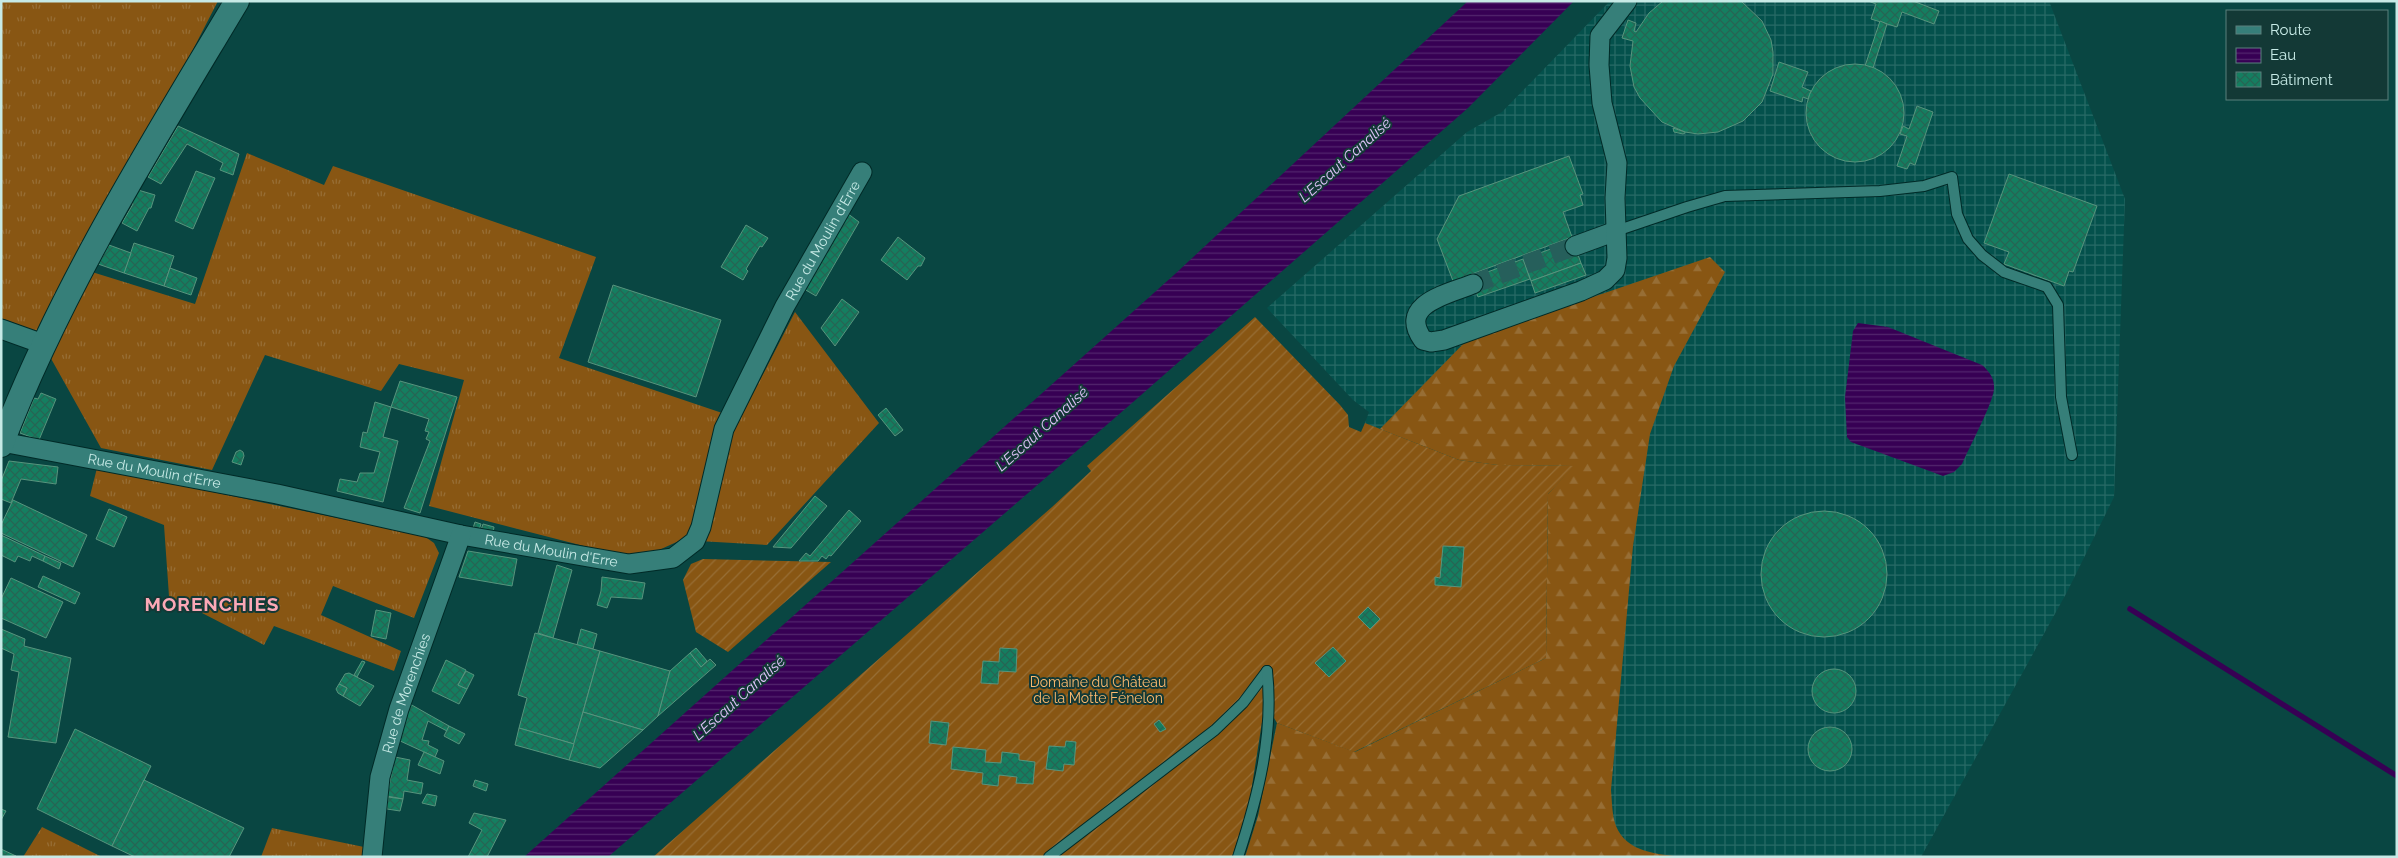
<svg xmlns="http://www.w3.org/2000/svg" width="2398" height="858" font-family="Raleway,sans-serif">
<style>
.industrial{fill:url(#industrial-grid)}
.grass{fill:url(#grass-tufts)}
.forest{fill:url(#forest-firs)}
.garden{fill:url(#garden-furrows)}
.water{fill:url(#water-rules)}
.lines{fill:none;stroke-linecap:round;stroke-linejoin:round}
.stream{stroke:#370054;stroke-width:5.5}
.building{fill:url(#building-cross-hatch);stroke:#57947d}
.minor-tunnel{stroke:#265f5b;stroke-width:19;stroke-dasharray:19 9;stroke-linecap:butt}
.service-casing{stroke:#012a27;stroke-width:12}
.minor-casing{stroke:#012a27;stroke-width:21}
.tertiary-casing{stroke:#012a27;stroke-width:26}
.service{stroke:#367f79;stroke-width:10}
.minor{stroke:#367f79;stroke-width:19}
.tertiary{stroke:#367f79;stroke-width:24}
.labels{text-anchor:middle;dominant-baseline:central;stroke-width:4;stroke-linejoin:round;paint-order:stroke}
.street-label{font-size:14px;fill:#c7eae6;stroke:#133936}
.park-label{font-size:14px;fill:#fcba6f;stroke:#133936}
.water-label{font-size:15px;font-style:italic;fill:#e0c3fa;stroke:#133936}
.district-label{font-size:19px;font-weight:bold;letter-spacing:1px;fill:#fca8b6;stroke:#133936}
</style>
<defs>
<pattern id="industrial-grid" width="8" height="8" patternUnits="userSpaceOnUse" patternTransform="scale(1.25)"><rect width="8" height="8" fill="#04514c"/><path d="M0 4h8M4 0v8" fill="none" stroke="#276a66"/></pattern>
<pattern id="grass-tufts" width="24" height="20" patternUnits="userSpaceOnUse" patternTransform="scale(1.25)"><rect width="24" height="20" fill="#885613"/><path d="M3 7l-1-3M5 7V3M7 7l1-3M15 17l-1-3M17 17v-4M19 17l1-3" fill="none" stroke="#976e35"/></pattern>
<pattern id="forest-firs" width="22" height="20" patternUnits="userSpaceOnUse" patternTransform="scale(1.25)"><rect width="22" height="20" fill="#885613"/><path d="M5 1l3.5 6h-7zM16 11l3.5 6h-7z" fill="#976e35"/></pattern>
<pattern id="garden-furrows" width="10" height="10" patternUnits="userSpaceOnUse" patternTransform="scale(1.25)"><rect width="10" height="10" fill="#885613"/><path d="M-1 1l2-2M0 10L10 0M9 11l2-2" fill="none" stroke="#976e35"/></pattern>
<pattern id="water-rules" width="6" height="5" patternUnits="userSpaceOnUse" patternTransform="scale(1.25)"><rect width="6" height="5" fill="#370054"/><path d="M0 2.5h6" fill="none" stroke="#52256d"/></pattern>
<pattern id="building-cross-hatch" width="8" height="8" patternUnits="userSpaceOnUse" patternTransform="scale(1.25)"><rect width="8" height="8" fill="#147e60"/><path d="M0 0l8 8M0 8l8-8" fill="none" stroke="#266554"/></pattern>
</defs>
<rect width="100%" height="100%" fill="#094642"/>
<polygon class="industrial" points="1610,1 2049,1 2125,199 2114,497 2067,592 1921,857 1245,857 1258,816 1277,723 1355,752 1459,460 1365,423 1369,412 1353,400 1267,308 1467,132 1502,112"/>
<g class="grass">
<polygon points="1,1 218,1 167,100 115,183 38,332 1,318"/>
<polygon points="247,153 324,185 333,166 596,257 559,358 740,419 795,312 879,423 767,545 681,540 648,555 611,553 429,506 464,380 399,364 381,391 265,355 212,470 101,448 49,355 92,272 195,304"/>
<polygon points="97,468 424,536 434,543 439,553 414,618 333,586 321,615 401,651 394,671 274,626 264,645 169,596 164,525 90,496"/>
<polygon points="42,827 102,857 23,857"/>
<polygon points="272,828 364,847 364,857 261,857"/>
</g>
<path class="forest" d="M1710,257L1725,272L1674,366L1650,434L1633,546L1611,790C1612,801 1612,816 1616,826C1627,853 1658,854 1683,857H1245L1258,816L1277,723L1355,752L1546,658L1548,494L1574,466L1498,465L1459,460L1380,429L1467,340Z"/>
<g class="garden">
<polygon points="1255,317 1340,405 1348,415 1349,427 1361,432 1365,423 1459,460 1498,465 1575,466 1548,494 1546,658 1354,752 1277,723 1265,703 1249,805 1232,857 653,857 1052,507 1091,471 1087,466"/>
<polygon points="703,559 831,562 728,652 696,632 683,580 691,564"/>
</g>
<g class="water">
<polygon points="1468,1 1574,1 1468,108 1132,403 608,857 524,857 1175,274"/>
<path d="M1858,323L1888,327L1982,365C1989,371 1995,379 1994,389C1993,403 1969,448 1962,464L1954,472L1943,476L1851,442L1847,437L1845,397L1853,331Z"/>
</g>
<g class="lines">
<polyline class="stream" points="2130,609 2397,776"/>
</g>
<g class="building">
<polygon points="1663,1 1741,1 1762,21 1771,40 1773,52 1773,74 1762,102 1743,121 1718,132 1698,134 1685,132 1662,122 1640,98 1634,87 1630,66 1633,41 1622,38 1628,20 1636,23 1634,31 1636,32 1649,13"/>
<polygon points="1868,1 1913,1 1939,11 1934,24 1902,12 1897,27 1871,19 1876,4"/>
<polygon points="1880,21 1887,24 1873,68 1865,66"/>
<polygon points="1779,62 1808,72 1802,87 1811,91 1808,99 1803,97 1802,102 1770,91"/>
<circle cx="1855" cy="113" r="49"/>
<polygon points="1917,106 1933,112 1915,165 1910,163 1907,169 1897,166 1907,136 1900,134 1903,126 1909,129"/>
<polygon points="178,126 239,154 233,175 220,170 223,163 187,144 161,184 148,177"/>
<polygon points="1673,128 1685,132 1685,133 1683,134 1674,132"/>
<polygon points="1569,156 1583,194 1580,195 1583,205 1563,212 1572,237 1453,281 1437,239 1459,196"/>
<polygon points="196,171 215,178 193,229 175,221"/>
<polygon points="2009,174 2097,206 2073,272 2069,271 2064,286 2004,264 2009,252 1984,243"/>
<polygon points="138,190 155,195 151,208 149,208 137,231 122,223 133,204 132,202"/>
<polygon points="847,213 859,222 816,296 804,289"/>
<polygon points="746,225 768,238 762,247 760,246 746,269 748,271 743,280 721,267"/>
<polygon points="898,237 925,258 921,266 918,266 907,280 881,260"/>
<polygon points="1573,241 1581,263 1531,281 1523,259"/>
<polygon points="134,243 174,256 164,286 124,273"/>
<polygon points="109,245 131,253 124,273 98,264"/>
<polygon points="1523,259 1530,279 1478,297 1471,278"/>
<polygon points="1581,263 1586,275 1535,293 1531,281"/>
<polygon points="170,268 197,278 191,295 164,286"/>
<polygon points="613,285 721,320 696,397 588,362"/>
<polygon points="842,299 859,312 835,346 821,328"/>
<polygon points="400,381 457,397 420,513 404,508 430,441 426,439 429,432 425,431 429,419 391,407"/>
<polygon points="41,393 56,399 39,440 20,433 34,398 38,399"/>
<polygon points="375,402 391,407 383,437 398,441 383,502 337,491 340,479 357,482 360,473 374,473 380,452 360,447 363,432 367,433"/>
<polygon points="886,408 903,430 895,436 878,415"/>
<polygon points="240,450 243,452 244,456 241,465 232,462 236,452"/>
<polygon points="9,461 58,467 56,484 21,479 11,503 1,499 1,481"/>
<polygon points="815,496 827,506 791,548 773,547"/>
<polygon points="13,500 87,535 73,567 1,533 1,525"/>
<polygon points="109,509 127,517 114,547 96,539"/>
<polygon points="849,510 861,521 831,556 829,555 826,559 822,556 818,561 799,561 806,553 810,556"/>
<circle cx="1824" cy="574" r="63"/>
<polygon points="475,522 481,524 479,530 473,528"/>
<polygon points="483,524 494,527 493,533 481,530"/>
<polygon points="1,535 45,556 43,561 32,556 30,561 18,556 15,562 1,555"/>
<polygon points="1443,546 1464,547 1461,587 1435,585 1435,577 1440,578"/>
<polygon points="468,551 517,559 512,586 459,577"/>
<polygon points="45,556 61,563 59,569 43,561"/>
<polygon points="557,565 572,570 553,638 538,633"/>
<polygon points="43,576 80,593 75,604 38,587"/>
<polygon points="602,577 645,583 642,599 611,597 607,608 597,605 601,591"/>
<polygon points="11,578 63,602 46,638 1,618 1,599"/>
<polygon points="1368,607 1380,619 1370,629 1358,617"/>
<polygon points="376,610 391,613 386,639 371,636"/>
<polygon points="1,629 25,639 24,646 71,658 56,743 8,737 19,672 11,670 14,654 1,648"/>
<polygon points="581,629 597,634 593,649 577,645"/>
<polygon points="535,633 600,651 574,744 519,728 527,698 518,695"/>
<polygon points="1333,647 1346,661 1329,677 1315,663"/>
<polygon points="696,648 707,661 701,667 690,653"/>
<polygon points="1000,648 1017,649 1016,672 999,671 998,684 981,683 983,661 999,662"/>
<polygon points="600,651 670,671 658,716 643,730 583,712"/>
<polygon points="690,653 701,667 710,659 716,665 658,716 670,671"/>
<polygon points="446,660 466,670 458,685 467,689 459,704 432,691"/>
<polygon points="362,661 365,662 357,677 354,675"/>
<circle cx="1834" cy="691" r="22"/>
<polygon points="466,671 474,675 467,689 458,685"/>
<polygon points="349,673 374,686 360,706 343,696 347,688 339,684 345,674"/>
<polygon points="339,684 347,688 343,696 338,693 336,689"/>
<polygon points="410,704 449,726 447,731 428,721 422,740 429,741 428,745 438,750 435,757 398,740"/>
<polygon points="583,712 643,730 600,768 569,760"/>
<polygon points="1159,720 1166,729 1160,732 1154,724"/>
<polygon points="931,721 949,723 946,745 929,743"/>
<polygon points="449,726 465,734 459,744 444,736"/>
<circle cx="1830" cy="749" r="22"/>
<polygon points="519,728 574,744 569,760 515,745"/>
<polygon points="75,729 151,766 112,846 37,809"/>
<polygon points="1066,741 1076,742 1074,765 1064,764 1063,771 1046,769 1049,746 1065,747"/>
<polygon points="953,747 986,750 985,762 1001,763 1002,752 1019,754 1019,760 1035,762 1033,784 1016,783 1017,777 999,775 998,786 982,784 983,773 951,769"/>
<polygon points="424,752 444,761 440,774 418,765"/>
<polygon points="395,757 410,760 407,780 423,783 421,794 404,791 403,799 387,796"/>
<polygon points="144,780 244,828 229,857 135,857 112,846"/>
<polygon points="475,780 488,784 486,791 473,786"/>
<polygon points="427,794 437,796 435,806 422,803"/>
<polygon points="388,797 403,799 400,811 387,809"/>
<polygon points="1,809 6,811 1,820"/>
<polygon points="474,813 506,820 487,857 468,857 482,830 469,823"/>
<polygon points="1,849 16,856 1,857"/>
</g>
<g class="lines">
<polyline class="minor-tunnel" points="1473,284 1575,246"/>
<g class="service-casing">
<g id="service">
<polyline points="1616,231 1687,207 1725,196 1880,191 1924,186 1952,177 1957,214 1968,239 1982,255 2004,272 2047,287 2058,305 2061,397 2072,455"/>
<polyline points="1049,857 1215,730 1243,703 1267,671"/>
<path d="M1238,857C1258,796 1274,735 1267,671"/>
</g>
</g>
<g class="minor-casing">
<g id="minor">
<polyline points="1575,246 1616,231"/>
<path d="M1473,284C1448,294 1397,304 1423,340L1431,342L1444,340L1581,291L1605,280L1615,270L1617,258L1615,198L1617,163L1602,103L1599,65L1600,36L1627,1"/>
<polyline points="1,329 43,344"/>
<path id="s1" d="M2,442L277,494L461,535L629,564L673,558L695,541L701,527L724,429L785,306L862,172"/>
<path id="s2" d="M372,857L380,777L399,709L461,535"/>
</g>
</g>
<g class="tertiary-casing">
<path id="tertiary" d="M1,445C61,288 151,145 237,1"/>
</g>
<use href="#service" class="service"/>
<use href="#minor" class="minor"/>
<use href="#tertiary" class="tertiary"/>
</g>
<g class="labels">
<g class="street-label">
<text stroke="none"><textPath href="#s1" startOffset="1040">Rue du Moulin d'Erre</textPath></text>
<text stroke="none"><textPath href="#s1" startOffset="155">Rue du Moulin d'Erre</textPath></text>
<text stroke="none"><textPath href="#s1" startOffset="560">Rue du Moulin d'Erre</textPath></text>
<text stroke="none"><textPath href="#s2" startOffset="168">Rue de Morenchies</textPath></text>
</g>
<g class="park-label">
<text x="1098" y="682">Domaine du Château<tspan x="1098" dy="16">de la Motte Fénelon</tspan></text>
</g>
<g class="water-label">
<text transform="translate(1345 160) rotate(-42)">L'Escaut Canalisé</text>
<text transform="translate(1042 429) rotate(-42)">L'Escaut Canalisé</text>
<text transform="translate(739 698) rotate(-42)">L'Escaut Canalisé</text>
</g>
<g class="district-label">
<text x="212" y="604">MORENCHIES</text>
</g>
</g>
<rect width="2398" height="858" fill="none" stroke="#c7eae6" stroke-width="5"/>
<rect x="2226" y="10" width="162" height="90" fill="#133936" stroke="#5b807c"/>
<rect x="2236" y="26" width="25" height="8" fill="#367f79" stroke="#5b807c"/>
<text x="2270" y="35" font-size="15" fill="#c7eae6">Route</text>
<rect x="2236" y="48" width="25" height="15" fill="url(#water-rules)" stroke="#5b807c"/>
<text x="2270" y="60" font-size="15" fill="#c7eae6">Eau</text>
<rect x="2236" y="72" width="25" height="15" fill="url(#building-cross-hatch)" stroke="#5b807c"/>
<text x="2270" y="85" font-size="15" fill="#c7eae6">Bâtiment</text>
</svg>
